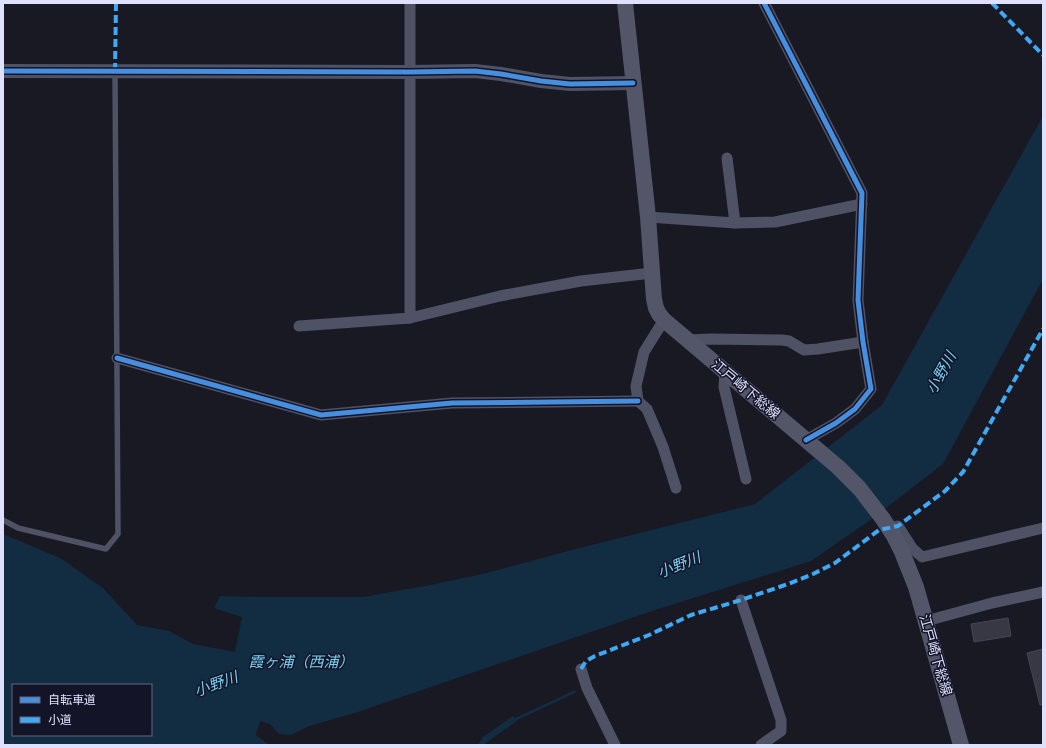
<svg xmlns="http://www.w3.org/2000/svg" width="1046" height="748" font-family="Cabin,'Noto Sans JP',sans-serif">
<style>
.water{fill:#122c42;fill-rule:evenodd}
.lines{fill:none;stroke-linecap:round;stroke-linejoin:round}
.stream{stroke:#122c42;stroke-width:3}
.building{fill:#383845;stroke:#454556}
.service{stroke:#4f5264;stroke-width:5.5}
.minor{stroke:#4f5264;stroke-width:11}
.tertiary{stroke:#4f5264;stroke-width:14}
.secondary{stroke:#535569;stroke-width:16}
.quiet{stroke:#3fa9f5;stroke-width:4;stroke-dasharray:8 4;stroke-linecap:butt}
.cycleway-casing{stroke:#141429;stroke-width:8}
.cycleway{stroke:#468fdf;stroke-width:5}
.labels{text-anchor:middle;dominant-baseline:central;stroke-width:3;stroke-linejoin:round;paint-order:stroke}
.street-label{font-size:14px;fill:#dfe1fc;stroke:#141429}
.water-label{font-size:15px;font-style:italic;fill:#77d2f2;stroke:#141429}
</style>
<rect width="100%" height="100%" fill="#191924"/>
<g class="water">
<path d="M1043,116V279L943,464L873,518L811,561L652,611L358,712L309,726L291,735L279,734L270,724L260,721L256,735L269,745H3V534L60,558L103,588L137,625L169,631L193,644L235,652L242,617L214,608L220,596L259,597H363L430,585L487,573L568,551L755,504L882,405ZM13,685H151V735H13Z"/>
<polygon points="513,716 517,721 487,742 485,745 478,745 483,737"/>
</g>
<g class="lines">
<polyline class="stream" points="512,721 574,692"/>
</g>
<g class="building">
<polygon points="1008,618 1011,636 974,642 971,624"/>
<polygon points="1043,649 1043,705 1040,705 1027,653"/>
</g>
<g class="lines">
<polyline class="service" points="3,520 18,528 106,549 118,534 115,71"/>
<g class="minor">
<polyline points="410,3 410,318"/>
<polyline points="764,3 862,193 858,300 863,342 871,389 855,409 836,423 806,440"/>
<polyline points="727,158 735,223"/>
<polyline points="648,217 735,223 775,222 862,204"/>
<polyline points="664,320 644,352 636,386 638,401 647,409 663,447 676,488"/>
<polyline points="299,326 410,318 500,296 581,281 652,273"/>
<polyline points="687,340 711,339 782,340 789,341 804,350 818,349 863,342"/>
<polyline points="117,358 321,415 452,403 638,401"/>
<polyline points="725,371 724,387 746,479"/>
<polyline points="889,528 898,526 912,548 922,557 1043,528"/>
<polyline points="741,600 781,720 781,731 761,745"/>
<polyline points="926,621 992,603 1043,592"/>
<polyline points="581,669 587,688 615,745"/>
</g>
<polyline class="tertiary" points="3,71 410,72 475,71 501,74 541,81 570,84 633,83"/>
<polyline class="secondary" points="625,3 648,217 654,299 656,308 659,314 664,320 838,467 860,489 883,519 894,536 902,552 916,587 961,745"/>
<g class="quiet">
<polyline points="992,3 1043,55"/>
<polyline points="115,71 116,3"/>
<polyline points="581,669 586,661 595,656 649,635 691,615 741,600 788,584 813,574 835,563 879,530 898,526 945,491 963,472 1043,329"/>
</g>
<g class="cycleway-casing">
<g id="cycleway">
<polyline points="764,3 862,193 858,300 863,342 871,389 855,409 836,423 806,440"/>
<polyline points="3,71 410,72 475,71 501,74 541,81 570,84 633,83"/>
<polyline points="117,358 321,415 452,403 638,401"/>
</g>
</g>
<use href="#cycleway" class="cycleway"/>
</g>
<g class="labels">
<g class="street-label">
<text transform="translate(746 389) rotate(40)">江戸崎下総線</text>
<text transform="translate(936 655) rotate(74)">江戸崎下総線</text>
</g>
<g class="water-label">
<text transform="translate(941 373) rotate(-61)">小野川</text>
<text transform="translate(679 565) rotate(-22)">小野川</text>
<text x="301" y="662">霞ヶ浦（西浦）</text>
<text transform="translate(216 684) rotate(-20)">小野川</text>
</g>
</g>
<rect width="1046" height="748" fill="none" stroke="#dfe1fc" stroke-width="8"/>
<rect x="12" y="684" width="140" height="52" fill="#141429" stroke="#65667d"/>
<rect x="20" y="697" width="20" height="6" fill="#468fdf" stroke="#65667d"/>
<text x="48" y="704" font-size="12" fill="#dfe1fc">自転車道</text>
<rect x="20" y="717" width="20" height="6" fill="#3fa9f5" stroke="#65667d"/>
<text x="48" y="724" font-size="12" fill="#dfe1fc">小道</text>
</svg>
